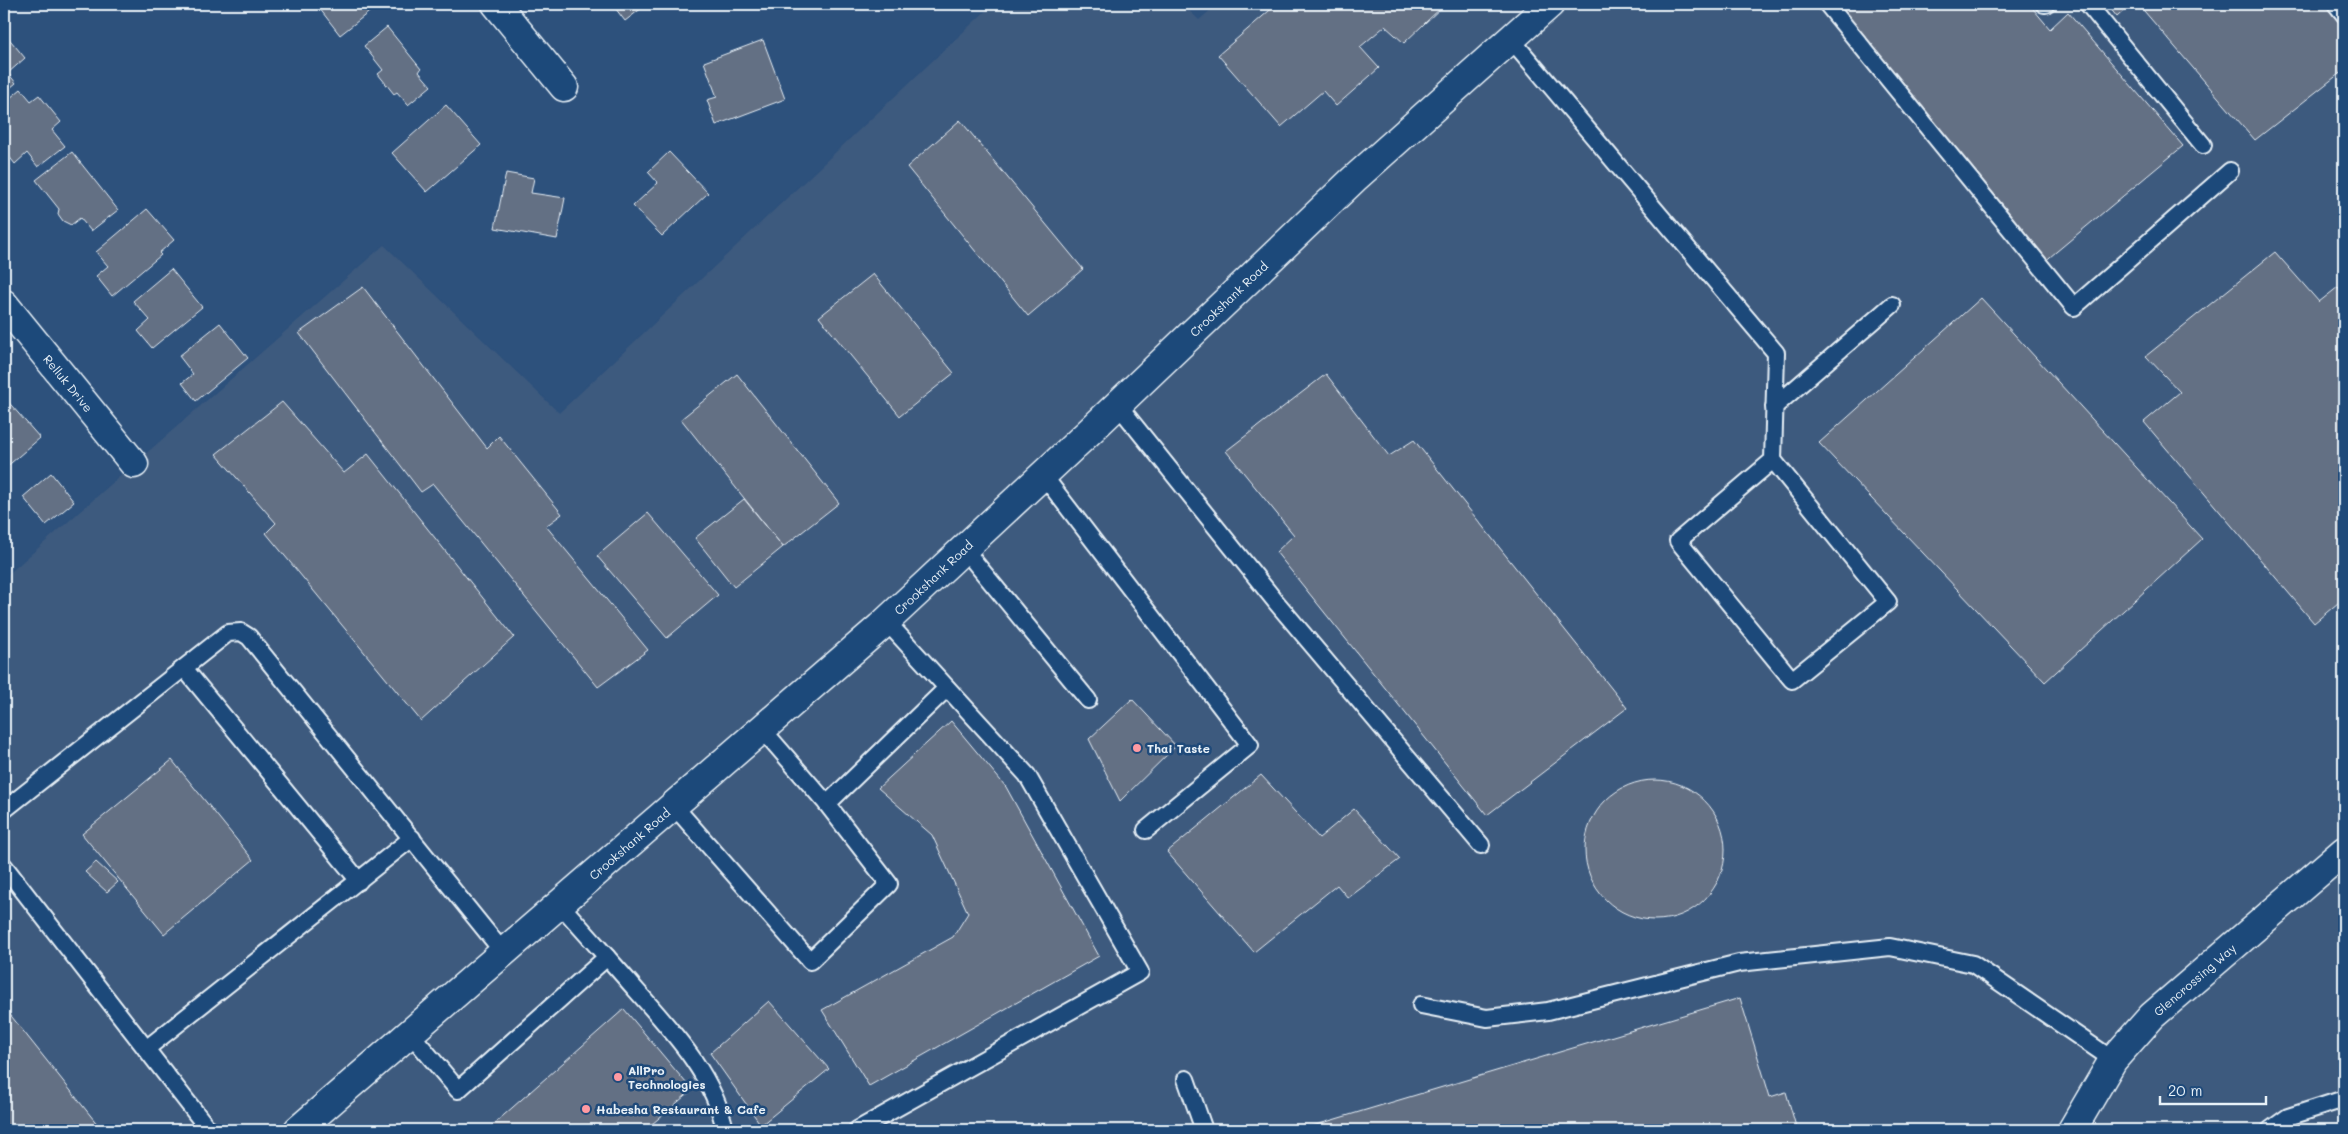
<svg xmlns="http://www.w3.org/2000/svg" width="2348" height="1134" font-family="Mali,sans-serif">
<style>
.built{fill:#3e5a7e}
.building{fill:#646f84;stroke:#e8f1f8}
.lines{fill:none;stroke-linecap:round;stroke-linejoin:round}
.service-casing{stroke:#e8f1f8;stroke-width:20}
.minor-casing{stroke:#e8f1f8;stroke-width:31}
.tertiary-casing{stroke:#e8f1f8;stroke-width:31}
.service{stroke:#1f4a7a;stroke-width:16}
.minor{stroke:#1f4a7a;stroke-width:28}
.tertiary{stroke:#1f4a7a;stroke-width:28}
.poi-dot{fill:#ff9aa2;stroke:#1f4a7a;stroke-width:2}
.labels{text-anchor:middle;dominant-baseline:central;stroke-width:5;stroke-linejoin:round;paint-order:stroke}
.street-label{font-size:12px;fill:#e8f1f8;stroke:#1f4a7a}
.poi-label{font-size:12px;font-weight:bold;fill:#e8f1f8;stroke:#1f4a7a;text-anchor:start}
</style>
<rect width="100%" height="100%" fill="#2d517c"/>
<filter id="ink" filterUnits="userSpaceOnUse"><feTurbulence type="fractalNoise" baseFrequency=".02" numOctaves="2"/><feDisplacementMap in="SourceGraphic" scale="10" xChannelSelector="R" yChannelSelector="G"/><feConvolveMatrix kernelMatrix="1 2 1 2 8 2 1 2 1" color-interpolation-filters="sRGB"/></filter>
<g filter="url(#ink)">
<polygon class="built" points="993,4 1182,4 1199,20 1218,4 2344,4 2344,1130 4,1130 4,578 384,245 559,413"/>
<g class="building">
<polygon points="316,4 369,4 373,9 340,35"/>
<polygon points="612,4 647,4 625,21"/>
<polygon points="1277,4 1445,4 1404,43 1385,26 1360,47 1379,68 1336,106 1323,91 1281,127 1218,55"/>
<polygon points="1838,4 2029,4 2050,29 2068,12 2183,146 2044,262"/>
<polygon points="2107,4 2131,4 2117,17"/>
<polygon points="2138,4 2324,4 2344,29 2344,70 2255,140"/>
<polygon points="387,27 421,69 419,72 431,86 408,105 397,92 394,94 378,74 383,70 364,46"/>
<polygon points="6,35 25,58 8,73 16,83 4,93 4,37"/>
<polygon points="763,40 785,99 716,125 707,100 717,97 704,62"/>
<polygon points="21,89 31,101 39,95 61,122 52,130 65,146 38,167 27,153 15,164 4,150 4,103"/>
<polygon points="446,105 481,145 427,192 392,153"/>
<polygon points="960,120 1083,269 1028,316 907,167"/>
<polygon points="72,152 118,210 91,231 80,218 71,225 63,221 58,214 59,209 36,180"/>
<polygon points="669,152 708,193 662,236 633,206 658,183 648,172"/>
<polygon points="506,173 534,178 531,193 565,198 557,239 495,228"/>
<polygon points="147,209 174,240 159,253 161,255 112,296 96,276 108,266 96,252"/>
<polygon points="2275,252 2319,302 2338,287 2344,295 2344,598 2314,623 2144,422 2180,392 2146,356"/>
<polygon points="171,269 202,307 152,348 138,331 150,320 133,301"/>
<polygon points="873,274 954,373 900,416 819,317"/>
<polygon points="363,287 487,448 499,436 562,514 546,526 648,650 598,687 433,484 421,492 299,333"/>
<polygon points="1981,298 2202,539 2045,682 1819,443"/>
<polygon points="220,323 248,358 196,401 182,383 193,374 179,356"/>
<polygon points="737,374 839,503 783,547 681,419"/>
<polygon points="1326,374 1389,456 1414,440 1627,708 1487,815 1276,552 1294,535 1226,451"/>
<polygon points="4,397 40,438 4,469"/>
<polygon points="282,402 344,473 368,454 514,637 421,721 266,533 276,523 216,454"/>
<polygon points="51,473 74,502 46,525 23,497"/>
<polygon points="744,499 783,547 734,587 695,538"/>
<polygon points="648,513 718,595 667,638 597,556"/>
<polygon points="1132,699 1176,746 1120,801 1089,739"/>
<polygon points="951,721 1006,787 1099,956 869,1086 822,1010 953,937 968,913 932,835 878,788"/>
<polygon points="172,760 253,860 164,934 82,834"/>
<polygon points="1261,775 1319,838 1354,809 1400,859 1348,898 1337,885 1254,952 1167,852"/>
<circle cx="1655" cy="850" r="70"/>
<polygon points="96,862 118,882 107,892 85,872"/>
<polygon points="1740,998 1770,1097 1786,1092 1797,1130 1299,1130"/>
<polygon points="769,1001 829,1069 761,1125 710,1053"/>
<polygon points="4,1007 102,1130 4,1130"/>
<polygon points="624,1009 692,1090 645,1130 487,1130"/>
</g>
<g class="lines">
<g class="service-casing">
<g id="service">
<polyline points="1827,4 2074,307 2230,171"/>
<polyline points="2044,4 2046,4"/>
<polyline points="2088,4 2203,145"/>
<polyline points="2336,4 2344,14"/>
<polyline points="1511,39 1776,353 1773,460 1678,541 1792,680 1888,602 1773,460"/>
<polyline points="1118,405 1276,602 1481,845"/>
<polyline points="1774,407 1892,305"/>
<polyline points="1043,475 1250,745 1146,830"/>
<polyline points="964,549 1088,700"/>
<polyline points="184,668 359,881"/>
<polyline points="762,729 827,804"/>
<polyline points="674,806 810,961 889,884 827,804 947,688"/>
<polyline points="4,810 228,633 241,632 249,637 503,952"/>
<polyline points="4,866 209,1130"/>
<path d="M560,904C585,933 611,961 636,990C672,1031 714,1075 725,1130"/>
<polyline points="1421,1005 1487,1018 1548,1011 1739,963 1890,947 1973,964 2113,1060"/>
<polyline points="410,1033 458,1090 607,957"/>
<polyline points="146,1049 412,838"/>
<polyline points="1186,1079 1204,1130"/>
<polyline points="857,1130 1140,972 1027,775 886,621"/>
<polyline points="2270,1130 2288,1117 2344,1099"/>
</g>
</g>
<g class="minor-casing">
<g id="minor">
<polyline points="496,4 564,87"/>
<path id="s1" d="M4,304L134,464"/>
</g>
</g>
<g class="tertiary-casing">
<g id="tertiary">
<path id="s2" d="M298,1130L880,627L1089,432L1354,179L1550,4"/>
<path id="s3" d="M2072,1130L2113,1060L2152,1016L2344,851"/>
</g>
</g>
<use href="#service" class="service"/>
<use href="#minor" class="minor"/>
<use href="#tertiary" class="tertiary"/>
</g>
</g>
<g class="poi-dot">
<circle cx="1137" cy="748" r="5"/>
<circle cx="618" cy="1077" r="5"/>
<circle cx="586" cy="1109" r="5"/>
</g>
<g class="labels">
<g class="street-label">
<text stroke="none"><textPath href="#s2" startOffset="1248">Crookshank Road</textPath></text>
<text stroke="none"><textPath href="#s1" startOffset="102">Relluk Drive</textPath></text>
<text stroke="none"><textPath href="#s2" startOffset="842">Crookshank Road</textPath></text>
<text stroke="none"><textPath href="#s2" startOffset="438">Crookshank Road</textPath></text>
<text stroke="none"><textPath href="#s3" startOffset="196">Glencrossing Way</textPath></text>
</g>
<g class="poi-label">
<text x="1147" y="748">Thai Taste</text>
<text x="628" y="1070">AllPro<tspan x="628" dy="14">Technologies</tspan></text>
<text x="596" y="1109">Habesha Restaurant &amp; Cafe</text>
</g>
</g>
<rect width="2348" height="1134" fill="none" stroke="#1f4a7a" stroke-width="20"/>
<rect x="10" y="10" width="2328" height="1114" fill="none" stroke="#e8f1f8" stroke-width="2" filter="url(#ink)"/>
<path d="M2160 1096v8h106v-8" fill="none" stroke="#e8f1f8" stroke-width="2.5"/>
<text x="2168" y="1096" font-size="15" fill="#e8f1f8" stroke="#1f4a7a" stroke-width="4" paint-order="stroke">20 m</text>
</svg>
